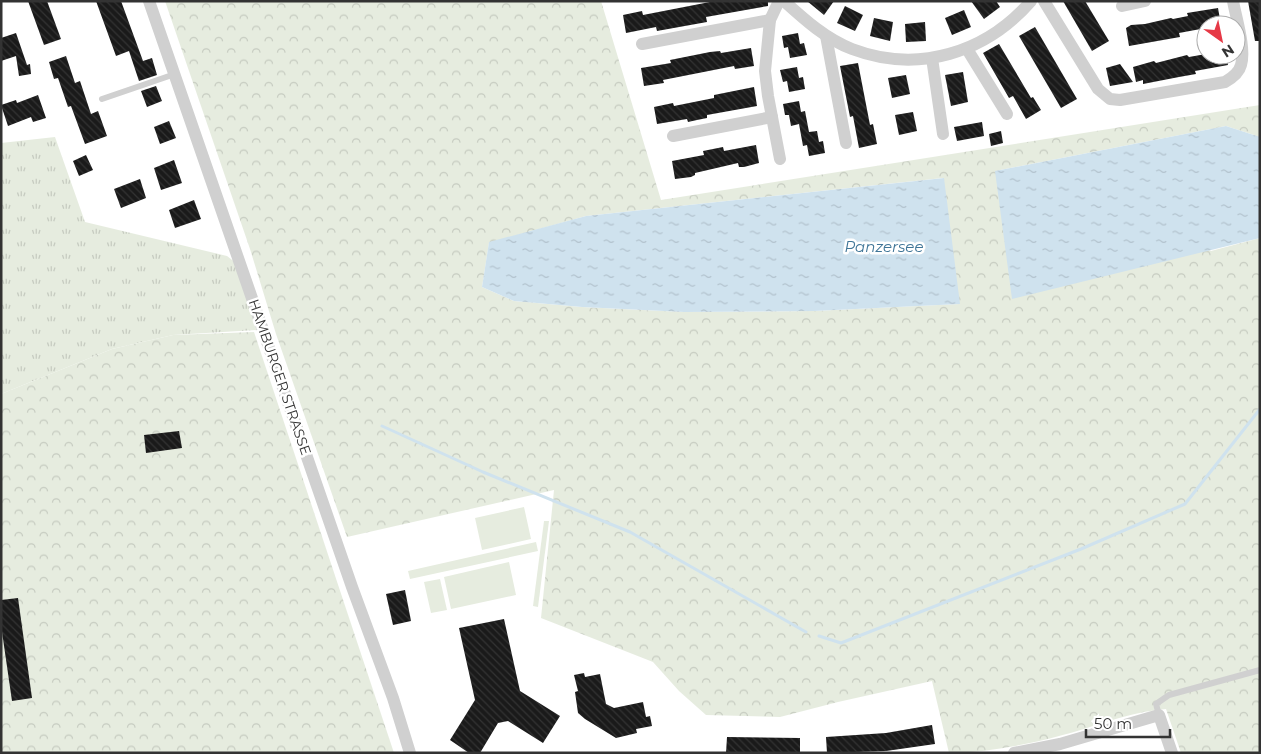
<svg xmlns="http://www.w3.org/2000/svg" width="1261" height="754" font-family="Montserrat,sans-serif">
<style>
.grass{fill:url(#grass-tufts)}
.park{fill:url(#park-crowns);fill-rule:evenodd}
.pitch{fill:#e6ecdf}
.water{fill:url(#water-ripples)}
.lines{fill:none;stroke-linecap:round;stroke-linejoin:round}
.stream{stroke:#cfe2ee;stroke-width:3}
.building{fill:url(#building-back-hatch)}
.service{stroke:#d0d0d0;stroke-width:6}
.minor{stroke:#d0d0d0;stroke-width:12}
.labels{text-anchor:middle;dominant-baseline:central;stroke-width:5;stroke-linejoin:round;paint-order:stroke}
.street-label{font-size:14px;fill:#333;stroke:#fff}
.water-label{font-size:15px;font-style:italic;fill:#3f7597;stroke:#fff}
</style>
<defs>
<pattern id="grass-tufts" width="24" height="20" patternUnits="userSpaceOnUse" patternTransform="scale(1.25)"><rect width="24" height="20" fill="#e6ecdf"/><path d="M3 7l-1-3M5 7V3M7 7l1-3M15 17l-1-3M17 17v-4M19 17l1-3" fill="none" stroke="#c6cbc0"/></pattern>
<pattern id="park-crowns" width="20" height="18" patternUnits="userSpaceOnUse" patternTransform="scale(1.25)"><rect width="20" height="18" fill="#e6ecdf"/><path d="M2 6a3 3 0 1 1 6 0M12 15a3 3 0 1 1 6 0" fill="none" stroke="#c6cbc0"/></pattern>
<pattern id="water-ripples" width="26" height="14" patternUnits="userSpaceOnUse" patternTransform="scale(1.25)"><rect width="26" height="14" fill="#cfe2ee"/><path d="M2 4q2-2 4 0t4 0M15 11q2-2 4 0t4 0" fill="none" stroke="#b2c2cd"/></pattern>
<pattern id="building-back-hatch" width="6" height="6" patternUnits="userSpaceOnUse" patternTransform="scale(1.25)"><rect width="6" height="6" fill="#1a1a1a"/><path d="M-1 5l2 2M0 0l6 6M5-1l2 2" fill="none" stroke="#333"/></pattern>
</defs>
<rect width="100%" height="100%" fill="#fff"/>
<polygon class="grass" points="55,137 85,222 227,256 236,263 258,330 173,335 112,349 1,394 1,143"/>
<g class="park">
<path d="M165,1H601L661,200L1260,105V137L1226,126L995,171L1211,251L1260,238V753H1181L1166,709C1128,712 1095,727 1059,736C1026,745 983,753 949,753L932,681L838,702L780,717L706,715L679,691L653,662L541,618L554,490L347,537L276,334L250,249ZM943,178L959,304L814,311L684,312L582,307L514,301L482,287L489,243L586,216Z"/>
<polygon points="254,332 394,753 1,753 1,394 112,349 173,335"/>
</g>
<g class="pitch">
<polygon points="524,507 531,539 482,550 475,518"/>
<polygon points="544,521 549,521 538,607 533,606"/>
<polygon points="536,542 538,551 410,579 408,571"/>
<polygon points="509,562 516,595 451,609 444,577"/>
<polygon points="440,579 447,610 431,613 424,582"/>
</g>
<g class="water">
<polygon points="1226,126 1260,137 1260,238 1012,299 995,171"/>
<polygon points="944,178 960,304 814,311 684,312 582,307 514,301 482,287 489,242 586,216"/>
</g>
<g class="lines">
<g class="stream">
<polyline points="382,426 483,472 630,532 806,632"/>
<polyline points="819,636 841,643 1081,549 1185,504 1260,409"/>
</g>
</g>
<g class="building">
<polygon points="28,1 47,1 61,39 44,45"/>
<polygon points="96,1 121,1 143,61 152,58 157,75 139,81 129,51 116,56"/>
<polygon points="715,1 768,1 768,6 706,17 707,22 657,31 656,27 626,33 623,15 642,11 643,15"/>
<polygon points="807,1 834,1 824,15"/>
<polygon points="971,1 996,1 1000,7 984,19"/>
<polygon points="1063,1 1085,1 1109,41 1092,51"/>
<polygon points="1248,1 1260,1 1260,41 1255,41"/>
<polygon points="845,6 863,15 855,31 837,23"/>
<polygon points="1218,8 1221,25 1206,25 1206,28 1179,33 1180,37 1129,46 1126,28 1131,25 1145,24 1171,18 1173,19 1188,16 1187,13"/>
<polygon points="964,10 971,27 952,35 945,18"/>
<polygon points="874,18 893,22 890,41 870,36"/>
<polygon points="925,22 926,41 906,42 905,24"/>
<polygon points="1035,27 1077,99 1061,108 1019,36"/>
<polygon points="16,33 27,65 30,64 31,74 19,76 16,56 1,61 1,38"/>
<polygon points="798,33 800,44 804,43 807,55 790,58 788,47 784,48 782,36"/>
<polygon points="999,44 1031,98 1033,97 1041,110 1026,119 1013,96 1009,98 983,53"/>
<polygon points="751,48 754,66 735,69 734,66 663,80 664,83 644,86 641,68 671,63 670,60 710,52 720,51 721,53"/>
<polygon points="1206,54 1206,55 1226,55 1228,65 1195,71 1196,74 1179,77 1143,84 1143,80 1136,82 1133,67 1154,61 1156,63 1187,55 1189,57"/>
<polygon points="66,56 75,83 80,81 91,114 98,111 107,136 85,144 71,106 68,107 58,78 54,79 49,62"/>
<polygon points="858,63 870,125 873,124 877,144 859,148 853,116 850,117 840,66"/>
<polygon points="1120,64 1133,82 1110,86 1106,68"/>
<polygon points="797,67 799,78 803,77 805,89 789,92 787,81 783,82 780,70"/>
<polygon points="963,72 968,102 951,106 945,75"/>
<polygon points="906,75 910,94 892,98 888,78"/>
<polygon points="156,86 162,101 147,107 141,91"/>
<polygon points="754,87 757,106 707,115 707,118 697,120 688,122 687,119 657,124 654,107 673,103 674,106 714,98 714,95"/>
<polygon points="38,95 46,118 33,122 31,117 8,126 1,105 16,100 17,103"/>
<polygon points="799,101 801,112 805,111 809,132 817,131 819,142 823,141 825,153 809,156 807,145 803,146 799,124 791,126 789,115 785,115 783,104"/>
<polygon points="913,112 917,131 899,135 895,115"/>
<polygon points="169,121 176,138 160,144 154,127"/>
<polygon points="982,122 984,136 957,141 954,127"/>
<polygon points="1001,131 1003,143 991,146 989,134"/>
<polygon points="756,145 759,163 744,167 739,167 738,163 695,173 695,175 691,177 675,179 672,161 704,155 703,151 723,147 724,151"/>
<polygon points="86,155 93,170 79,176 73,161"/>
<polygon points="174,160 182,183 161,190 154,168"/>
<polygon points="140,179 146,198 121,208 114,189"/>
<polygon points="194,200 201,219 175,228 169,210"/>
<polygon points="179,431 182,448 146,453 144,435"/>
<polygon points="405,590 411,621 393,625 386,594"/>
<polygon points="18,598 32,698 12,701 1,625 1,600"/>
<polygon points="504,619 520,691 560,716 543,743 508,721 498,723 480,753 469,753 450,740 475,700 459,628"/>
<polygon points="584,673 585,677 600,674 606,704 614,708 643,702 646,717 650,716 652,726 636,729 637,733 616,738 585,719 578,713 575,692 578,691 574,675"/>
<polygon points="932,725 935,744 886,751 827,753 826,737 886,733"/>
<polygon points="727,737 800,738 800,753 726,753"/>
</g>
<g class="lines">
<g class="service">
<polyline points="102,99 175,74"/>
<polyline points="1159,715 1156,704 1169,695 1260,670"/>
</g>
<g class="minor">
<polyline points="149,1 352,587 393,698 410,753"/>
<polyline points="779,1 770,20 765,71 768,96 780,159"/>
<path d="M784,1C805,20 826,39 852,49C918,74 986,53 1031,1"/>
<path d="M1044,1L1098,89L1110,99L1120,100L1225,82C1232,78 1239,73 1241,65C1246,49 1236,18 1233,1"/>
<polyline points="1122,6 1145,1"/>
<polyline points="826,36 846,143"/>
<polyline points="642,44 770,20"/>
<polyline points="967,49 1007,114"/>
<polyline points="932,58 943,134"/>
<polyline points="673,136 772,117"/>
<polyline points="1014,753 1060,744 1159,715 1172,753"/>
</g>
</g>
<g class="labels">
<g class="street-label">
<text transform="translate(280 377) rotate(71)">HAMBURGER STRASSE</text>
</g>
<g class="water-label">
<text x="884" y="246">Panzersee</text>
</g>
</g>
<rect width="1261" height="754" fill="none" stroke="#333333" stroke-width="5"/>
<g transform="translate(1221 40) rotate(147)"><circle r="24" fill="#ffffff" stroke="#adadad"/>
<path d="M0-4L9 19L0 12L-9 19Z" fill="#e63946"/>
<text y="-8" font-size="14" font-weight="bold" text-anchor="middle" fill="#333333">N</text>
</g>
<path d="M1086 729v8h84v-8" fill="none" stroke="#333333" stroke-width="2.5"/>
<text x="1094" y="729" font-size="15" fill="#333333" stroke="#ffffff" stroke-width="4" paint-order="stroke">50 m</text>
</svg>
